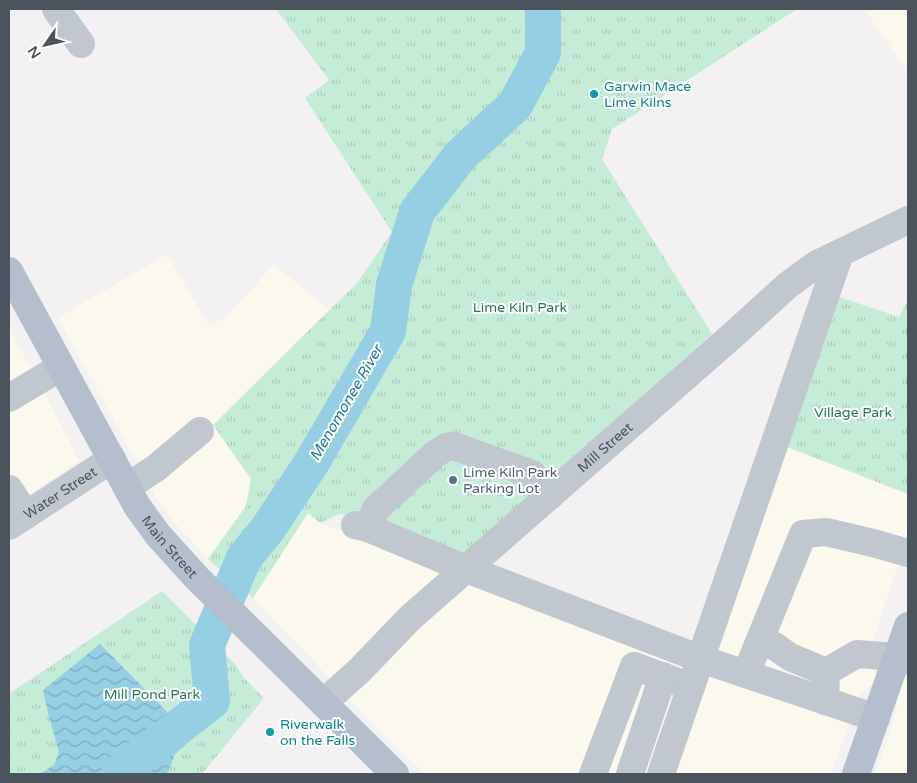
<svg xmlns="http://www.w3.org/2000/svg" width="917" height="783" font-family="'Varela Round',sans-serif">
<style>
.commercial{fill:#fbf8ed}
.park{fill:url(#park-tufts)}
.water{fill:url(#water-waves)}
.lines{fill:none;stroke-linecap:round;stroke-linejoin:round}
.river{stroke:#96cee4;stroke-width:36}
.minor{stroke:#c1c7ce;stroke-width:28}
.major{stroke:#b4becd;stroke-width:28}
.culture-dot{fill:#0f9aa8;stroke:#fff;stroke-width:2}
.service-dot{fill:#5c6f8a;stroke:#fff;stroke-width:2}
.labels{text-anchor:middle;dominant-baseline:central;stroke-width:4;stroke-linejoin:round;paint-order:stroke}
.culture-label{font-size:14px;fill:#0d838f;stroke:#fff;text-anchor:start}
.park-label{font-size:14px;fill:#217953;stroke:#fff}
.street-label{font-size:14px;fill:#4b535d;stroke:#fff}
.service-label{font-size:14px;fill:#4e5e75;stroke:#fff;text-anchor:start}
.water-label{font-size:15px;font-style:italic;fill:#1a7aa0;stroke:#fff}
</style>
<defs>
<pattern id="park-tufts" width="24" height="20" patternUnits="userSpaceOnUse" patternTransform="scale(1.25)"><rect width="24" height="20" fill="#c5ecd7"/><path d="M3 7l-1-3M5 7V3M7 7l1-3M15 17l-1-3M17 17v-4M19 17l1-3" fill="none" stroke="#abccbb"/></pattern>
<pattern id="water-waves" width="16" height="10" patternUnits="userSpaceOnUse" patternTransform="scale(1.25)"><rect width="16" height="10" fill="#96cee4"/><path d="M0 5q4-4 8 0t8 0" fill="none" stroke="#7caabc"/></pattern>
</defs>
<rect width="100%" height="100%" fill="#f3f1f1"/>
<g class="commercial">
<polygon points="864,9 908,9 908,64 904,67"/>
<polygon points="167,254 210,327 229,314 274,264 329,310 294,344 251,479 246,506 208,559 174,522 156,497 58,318"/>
<polygon points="9,327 68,438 79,461 9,508"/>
<polygon points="782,445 908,494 908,533 867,659 877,677 875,683 862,692 858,699 831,774 425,774 376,727 253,598 308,513 320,523 443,571 704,668"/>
<polygon points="908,679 908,774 875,774 897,709 895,698 901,682"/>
</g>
<g class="park">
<polygon points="276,9 797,9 612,129 602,159 712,334 481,541 468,556 366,517 339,514 320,523 308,513 253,598 208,559 246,506 251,479 213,425 357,283 392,232 305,98 329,80"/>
<polygon points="836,296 899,317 908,300 908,494 782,445"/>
<polygon points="162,591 235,664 244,678 264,698 202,774 9,774 9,694"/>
</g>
<polygon class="water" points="100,644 193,738 175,754 167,774 35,774 42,773 54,765 59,752 49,717 43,690"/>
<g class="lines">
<polyline class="river" points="118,774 212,701 207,645 244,558 267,530 312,462 388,331 394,285 417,212 460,156 515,105 543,53 543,9"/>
<g class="minor">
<polyline points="56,9 81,44"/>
<polyline points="9,398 61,367"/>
<polyline points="127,487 156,468 200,431"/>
<polyline points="9,489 26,515"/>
<polyline points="355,525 368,528 466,569 701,659 876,718"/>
<path id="s1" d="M9,526L112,459"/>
<polyline points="368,528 376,509 434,455 446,447 454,446 532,474 550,496"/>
<polyline points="758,645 773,645 790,657 826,672 825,701"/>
<polyline points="826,672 857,654 898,657 908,660"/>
<polyline points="746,674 803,534 826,532 873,543 908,553"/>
<path id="s2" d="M323,703L359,671L410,618L733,335L788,285L817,264L908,220"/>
<polyline points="593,774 634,666 691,687"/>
<polyline points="630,774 663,676"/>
<polyline points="661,774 840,253"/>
</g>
<g class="major">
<path id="s3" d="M9,271L137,506L158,535L197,578L395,774"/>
<polyline points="856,774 908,626"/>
</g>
</g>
<g class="culture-dot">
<circle cx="594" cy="94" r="5"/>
<circle cx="270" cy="732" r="5"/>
</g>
<circle class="service-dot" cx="453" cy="480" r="5"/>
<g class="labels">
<g class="culture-label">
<text x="604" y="86">Garwin Mace<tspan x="604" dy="16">Lime Kilns</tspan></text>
<text x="280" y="724">Riverwalk<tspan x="280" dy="16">on the Falls</tspan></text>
</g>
<g class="park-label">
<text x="520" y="307">Lime Kiln Park</text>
<text x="853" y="412">Village Park</text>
<text x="152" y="694">Mill Pond Park</text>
</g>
<g class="street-label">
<text stroke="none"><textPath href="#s2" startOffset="381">Mill Street</textPath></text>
<text stroke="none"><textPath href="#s1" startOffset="61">Water Street</textPath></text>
<text stroke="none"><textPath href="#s3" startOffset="320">Main Street</textPath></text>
</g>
<g class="service-label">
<text x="463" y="472">Lime Kiln Park<tspan x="463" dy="16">Parking Lot</tspan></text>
</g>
<g class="water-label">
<text transform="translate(346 403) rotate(-60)">Menomonee River</text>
</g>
</g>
<rect width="917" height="783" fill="none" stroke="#4b535d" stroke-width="20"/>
<g transform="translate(45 45) rotate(236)" stroke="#ffffff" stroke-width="4" paint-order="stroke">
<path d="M0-4L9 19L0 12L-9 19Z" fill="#4b535d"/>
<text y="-8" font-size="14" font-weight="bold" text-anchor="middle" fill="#4b535d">N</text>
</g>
</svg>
